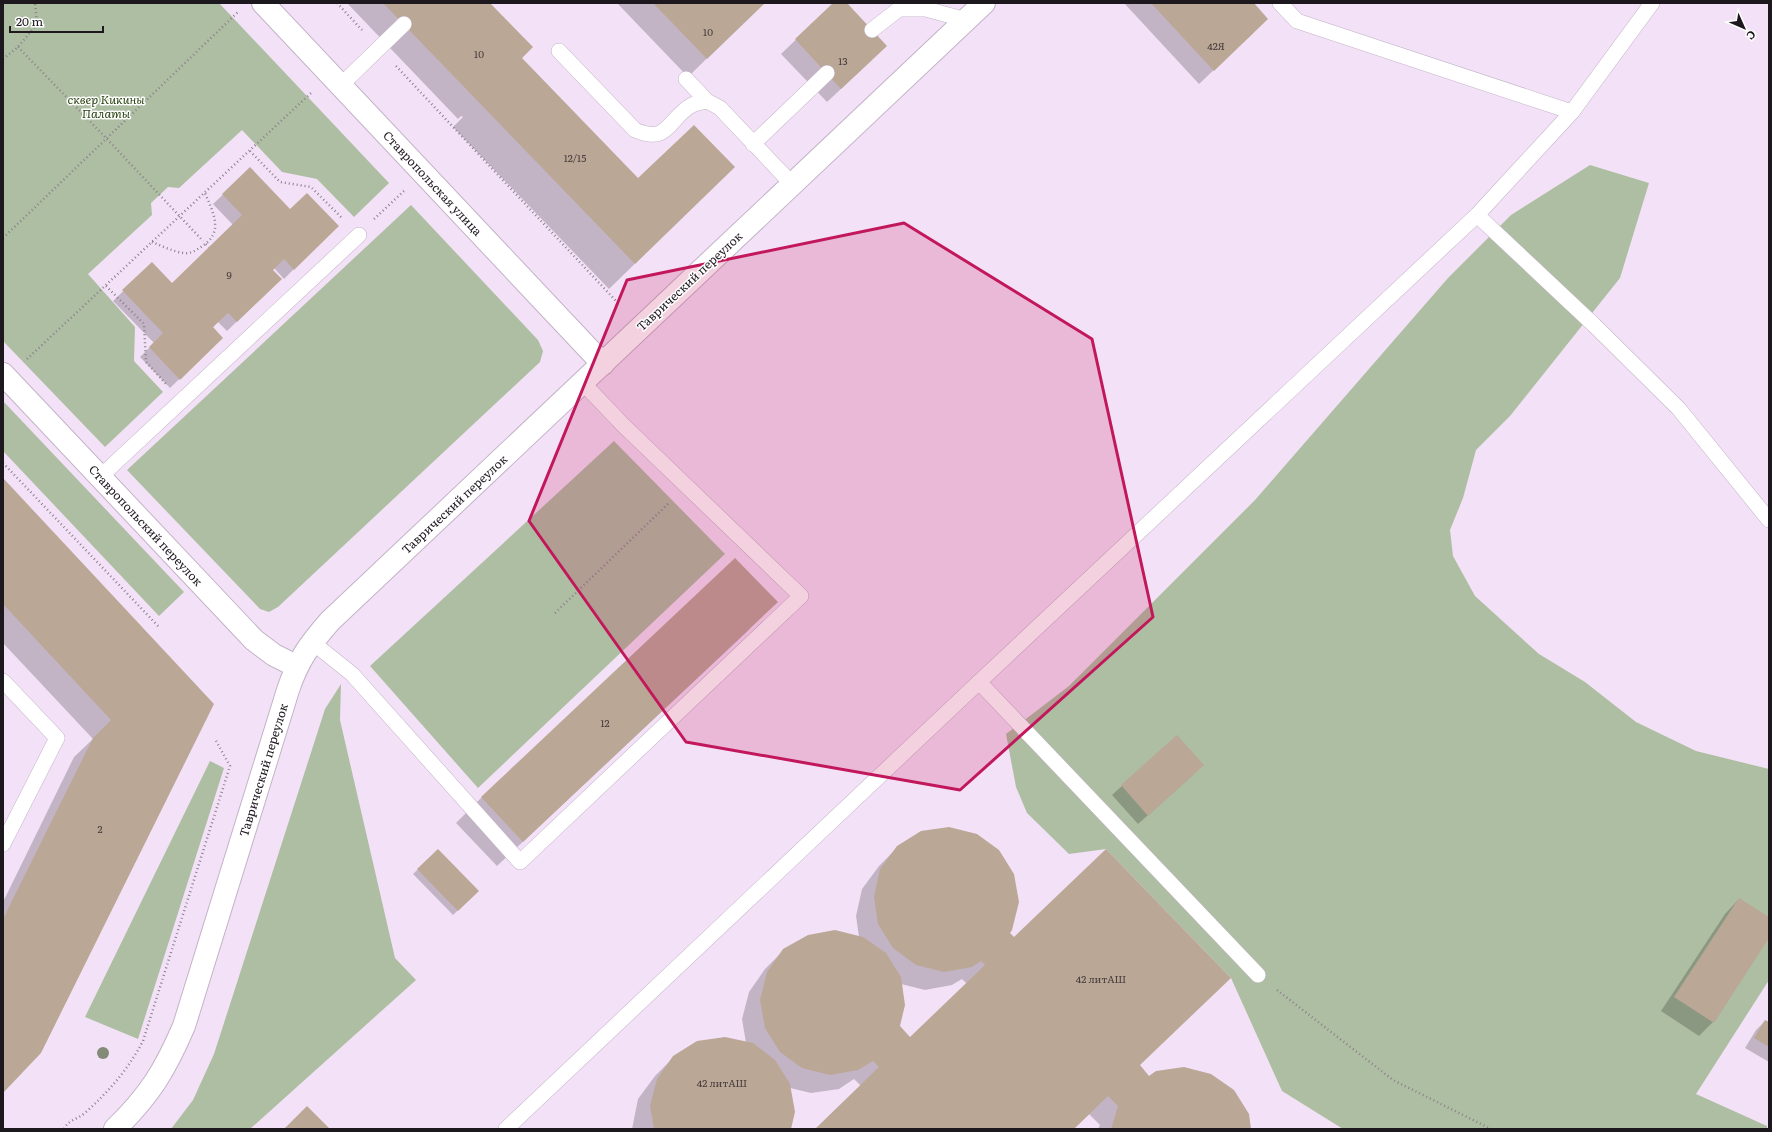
<svg xmlns="http://www.w3.org/2000/svg" width="1772" height="1132" font-family="Literata,serif">
<style>
.green{fill:#aebea2}
.shadow{fill:#0003;fill-rule:evenodd}
.building{fill:#bba796}
.lines{fill:none;stroke-linecap:round;stroke-linejoin:round}
.service-casing{stroke:#c3b3c7;stroke-width:16}
.minor-casing{stroke:#c3b3c7;stroke-width:24}
.path{stroke:#8c808e;stroke-width:2.5;stroke-dasharray:1 3;stroke-linecap:butt}
.service{stroke:#fff;stroke-width:15}
.minor{stroke:#fff;stroke-width:22}
.tree{fill:#848a78}
.marked{fill:#c2185b;fill-opacity:0.2;stroke:#c2185b;stroke-width:3;stroke-linejoin:round}
.labels{text-anchor:middle;dominant-baseline:central;stroke-width:3;stroke-linejoin:round;paint-order:stroke}
.number-label{font-size:10px;fill:#443b3c}
.park-label{font-size:12px;font-style:italic;fill:#2a4210;stroke:#fff}
.street-label{font-size:12px;fill:#1d171e;stroke:#fff}
</style>
<rect width="100%" height="100%" fill="#f3e2f7"/>
<g class="green">
<polygon points="3,3 219,3 389,183 354,217 317,179 282,172 242,130 179,188 168,187 151,203 152,215 88,274 135,327 134,361 163,392 105,447 3,341"/>
<polygon points="1590,165 1649,183 1620,278 1510,416 1476,450 1463,498 1450,530 1453,556 1475,596 1539,654 1585,682 1636,722 1696,751 1769,769 1769,980 1696,1094 1767,1126 1767,1129 1343,1129 1282,1091 1231,978 1106,849 1069,854 1027,813 1016,787 1006,734 1069,686 1255,500 1448,278 1511,215"/>
<polygon points="411,205 538,340 543,351 540,362 278,607 269,612 260,609 127,470"/>
<polygon points="3,401 184,592 159,616 3,451"/>
<polygon points="614,441 725,554 478,788 370,666"/>
<polygon points="341,684 340,720 395,958 416,980 250,1129 171,1129 193,1100 214,1054 325,709"/>
<polygon points="210,761 224,768 138,1039 85,1017"/>
</g>
<g class="shadow">
<polygon points="347,3 489,3 521,58 638,180 734,167 609,289 453,127 463,117 461,116 458,119"/>
<polygon points="617,3 763,3 688,77"/>
<polygon points="834,3 846,3 872,60 827,102 781,54"/>
<polygon points="1124,3 1252,3 1253,33 1199,84"/>
<polygon points="250,169 290,211 337,226 284,279 274,268 272,270 281,279 227,331 218,322 212,328 222,338 170,388 140,357 154,343 113,301 152,263 172,284 233,225 213,204"/>
<polygon points="3,479 213,704 3,1091 3,902 74,757 93,739 3,643"/>
<polygon points="751,628 497,866 456,823 482,797"/>
<polygon points="1177,736 1193,775 1138,824 1112,795"/>
<path d="M898,847L1008,933L1149,1077L1250,1129H1098L1100,1125L1089,1114L1073,1129H816L861,1086L854,1079L839,1089L811,1093L790,1088L789,1129H632L638,1099L655,1076L674,1057L746,1043L742,1019L749,992L765,969L784,950L859,937L856,916L862,889L879,866ZM962,979L967,984L910,1039L899,1027L901,984L925,990L952,985Z"/>
<polygon points="438,850 478,891 453,915 413,874"/>
<polygon points="1739,899 1769,919 1769,936 1713,1022 1699,1036 1661,1011 1725,914"/>
<polygon points="1765,1021 1769,1023 1769,1062 1745,1048 1756,1030"/>
</g>
<g class="building">
<polygon points="383,3 490,3 533,47 522,58 638,178 694,125 735,167 635,264"/>
<polygon points="653,3 765,3 707,59"/>
<polygon points="833,3 847,3 887,46 841,89 795,39"/>
<polygon points="1151,3 1254,3 1268,19 1214,71"/>
<polygon points="250,167 290,209 307,193 339,226 294,270 284,259 273,270 282,279 237,322 228,313 213,327 223,338 180,380 149,347 163,333 122,290 152,262 172,283 242,215 222,194"/>
<polygon points="3,478 214,704 41,1053 3,1093 3,919 93,738 111,720 3,604"/>
<polygon points="735,558 778,602 523,842 481,797"/>
<polygon points="1177,735 1204,765 1148,816 1121,785"/>
<polygon points="949,827 977,834 999,850 1014,874 1019,902 1012,930 1010,933 1014,937 1106,849 1231,978 1140,1065 1149,1076 1156,1071 1184,1067 1211,1074 1234,1090 1249,1114 1251,1129 1111,1129 1118,1106 1108,1096 1074,1129 815,1129 879,1067 873,1061 858,1070 830,1075 802,1068 780,1052 765,1028 760,1000 767,972 783,949 808,935 835,930 863,937 886,953 901,977 905,1005 900,1026 910,1037 985,965 981,961 972,967 944,972 916,965 893,948 878,924 874,897 880,869 897,846 921,831"/>
<polygon points="438,849 479,891 458,911 417,869"/>
<polygon points="1739,898 1769,917 1769,938 1714,1023 1674,997"/>
<polygon points="1765,1020 1769,1022 1769,1047 1754,1038"/>
<polygon points="725,1037 753,1043 775,1060 790,1084 795,1112 791,1129 654,1129 650,1106 657,1079 673,1056 697,1041"/>
<polygon points="307,1106 330,1129 284,1129"/>
</g>
<g class="lines">
<g class="service-casing">
<g id="service">
<polyline points="1280,3 1297,21 1572,112"/>
<polyline points="872,30 899,9 926,9 966,20"/>
<path d="M559,51L635,130C669,145 668,118 692,105C696,103 702,102 707,101L720,108L792,184"/>
<polyline points="686,79 707,101"/>
<polyline points="341,85 404,24"/>
<polyline points="753,144 827,73"/>
<polyline points="1477,215 1594,325 1679,409 1769,520"/>
<polyline points="100,477 359,235"/>
<polyline points="312,642 352,674 520,862 801,596 623,425 582,382"/>
<polyline points="3,681 57,738 3,844"/>
<polyline points="979,682 1258,975"/>
<polyline points="506,1129 979,682 1477,215 1572,112 1652,3"/>
</g>
</g>
<g class="minor-casing">
<g id="minor">
<polyline points="263,3 603,364"/>
<polyline points="3,374 254,640 274,655 296,666"/>
<path d="M115,1129C150,1095 165,1070 184,1026L288,690C298,660 309,645 330,621L984,3"/>
</g>
</g>
<g class="path">
<polyline points="337,3 362,30"/>
<polyline points="18,47 107,139 203,241"/>
<polyline points="3,59 18,47 37,24 35,3"/>
<polyline points="396,66 617,302"/>
<polyline points="250,151 280,182 311,187 343,219"/>
<polyline points="374,219 404,191"/>
<polyline points="3,238 238,12"/>
<path d="M152,242C162,246 174,252 184,253C191,254 196,250 201,247C225,232 213,213 205,193"/>
<polyline points="206,244 209,247"/>
<polyline points="106,286 144,324 146,362 166,384"/>
<polyline points="27,359 311,93"/>
<polyline points="3,463 159,627"/>
<polyline points="555,613 669,503"/>
<polyline points="1277,990 1393,1080 1491,1129"/>
<path d="M64,1129C68,1120 78,1119 85,1113C110,1090 127,1071 143,1041L230,766L215,739"/>
</g>
<use href="#service" class="service"/>
<use href="#minor" class="minor"/>
</g>
<circle class="tree" cx="103" cy="1053" r="6"/>
<path class="marked" d="M904,223L1092,339L1153,617L960,790L686,742L529,521L627,280Z"/>
<g class="labels">
<g class="number-label">
<text x="708" y="31">10</text>
<text x="1216" y="45">42Я</text>
<text x="479" y="53">10</text>
<text x="843" y="60">13</text>
<text x="575" y="157">12/15</text>
<text x="229" y="274">9</text>
<text x="605" y="722">12</text>
<text x="100" y="828">2</text>
<text x="1101" y="978">42 литАШ</text>
<text x="722" y="1082">42 литАШ</text>
</g>
<g class="park-label">
<text x="106" y="99">сквер Кикины<tspan x="106" dy="14">Палаты</tspan></text>
</g>
<g class="street-label">
<text transform="translate(433 183) rotate(47)">Ставропольская улица</text>
<text transform="translate(689 281) rotate(-43)">Таврический переулок</text>
<text transform="translate(454 504) rotate(-43)">Таврический переулок</text>
<text transform="translate(146 525) rotate(47)">Ставропольский переулок</text>
<text transform="translate(263 770) rotate(-73)">Таврический переулок</text>
</g>
</g>
<rect width="1772" height="1132" fill="none" stroke="#1d171e" stroke-width="8"/>
<g transform="translate(1744 28) rotate(135)" stroke="#ffffff" stroke-width="3" paint-order="stroke">
<path d="M0-3L7 15L0 10L-7 15Z" fill="#1d171e"/>
<text y="-6" font-size="11" font-weight="bold" text-anchor="middle" fill="#1d171e">С</text>
</g>
<path d="M10 26v6h93v-6" fill="none" stroke="#1d171e" stroke-width="2"/>
<text x="16" y="26" font-size="12" fill="#1d171e" stroke="#ffffff" stroke-width="3" paint-order="stroke">20 m</text>
</svg>
